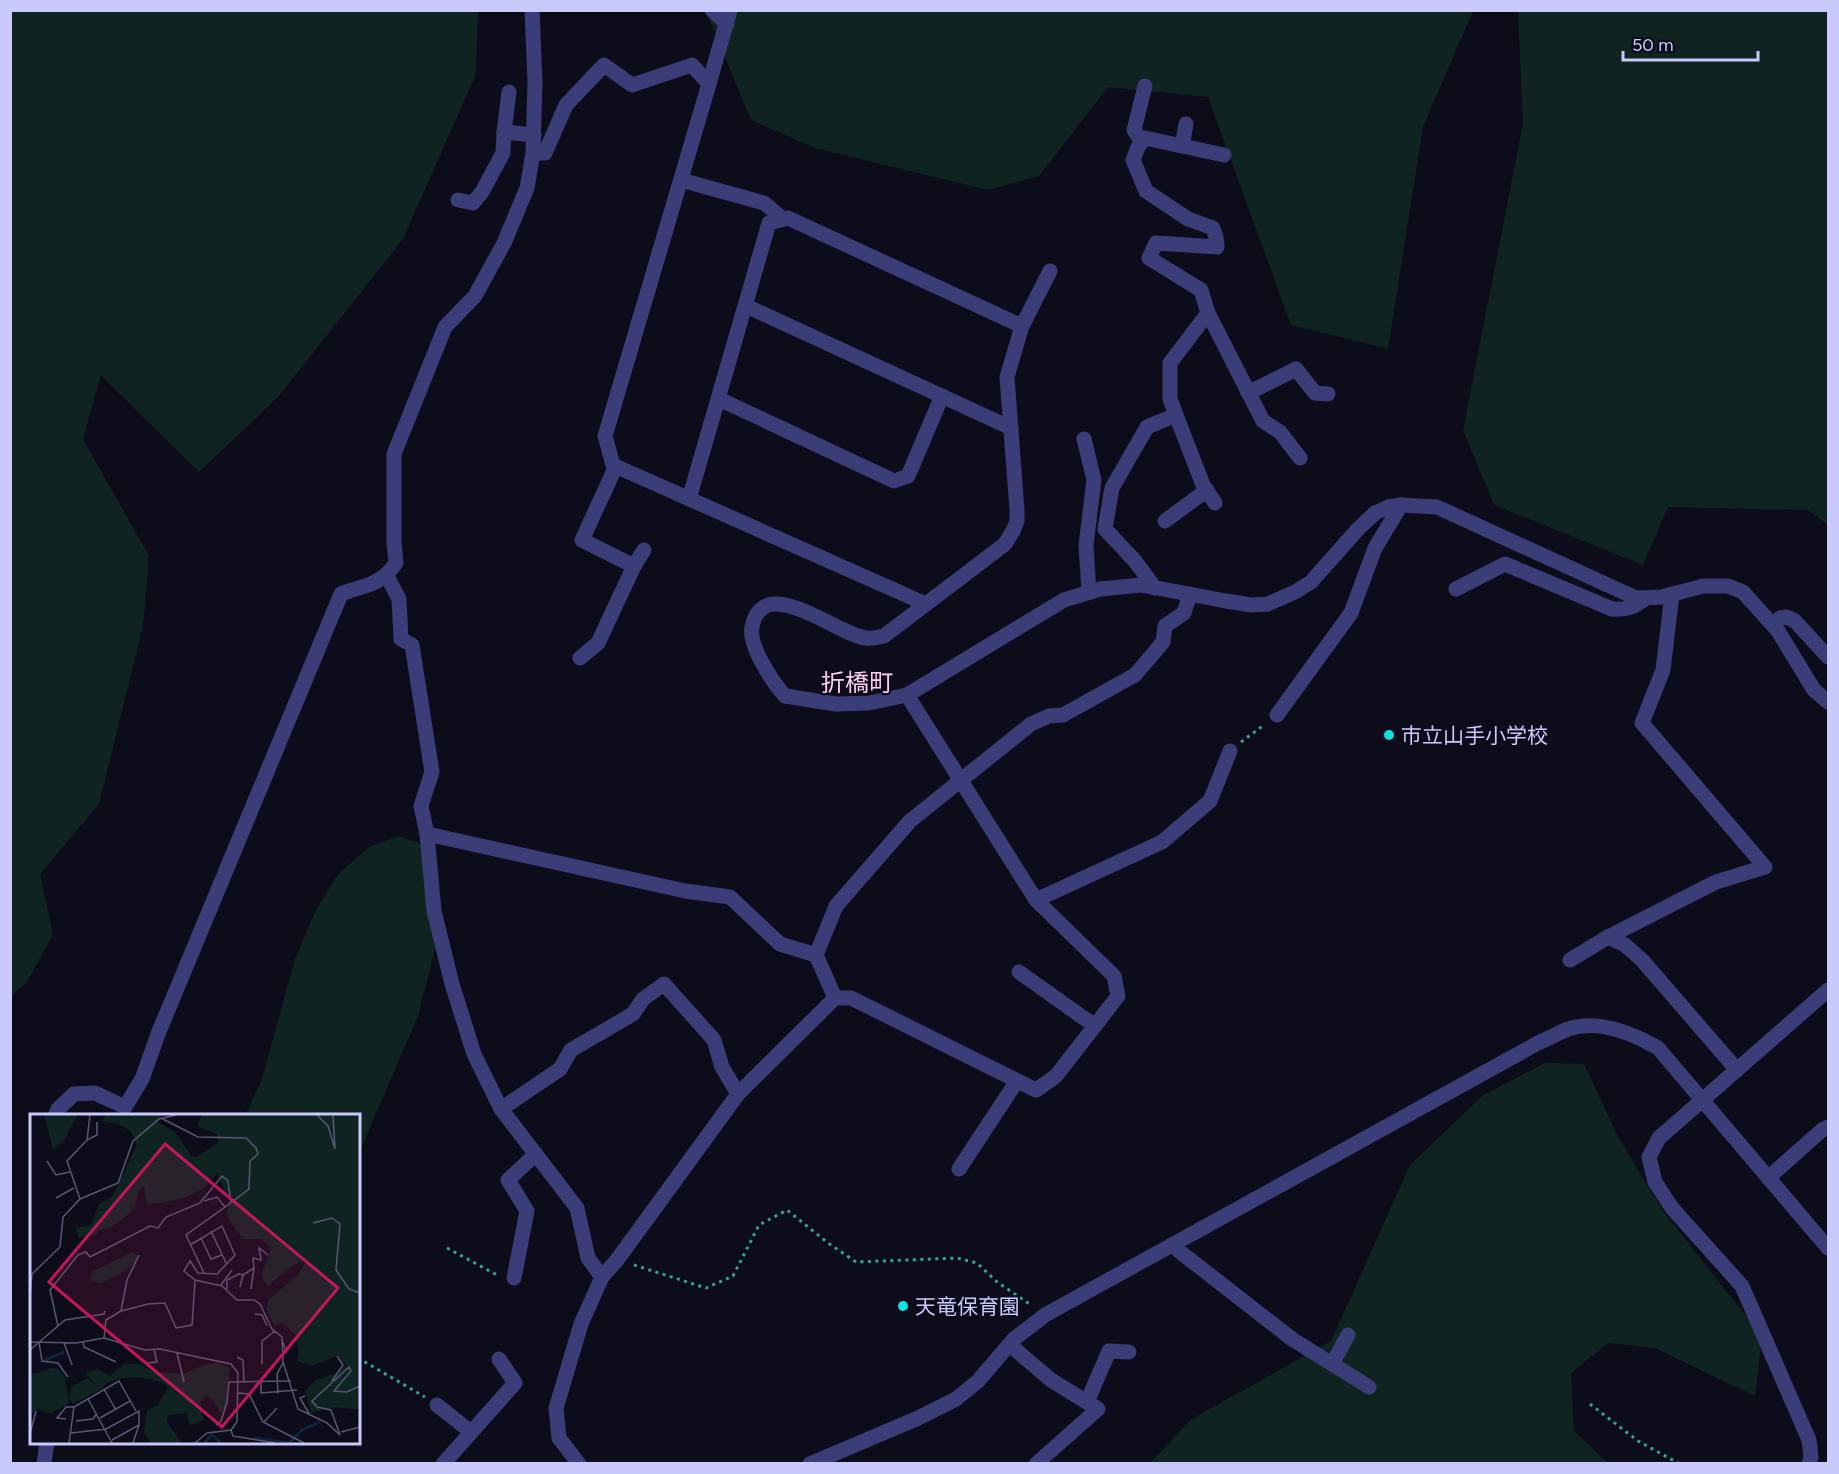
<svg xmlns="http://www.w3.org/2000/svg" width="1839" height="1474" font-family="Figtree,'Noto Sans JP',sans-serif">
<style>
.green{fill:#0f2421}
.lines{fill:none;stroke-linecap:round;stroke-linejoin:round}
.path{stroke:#34a593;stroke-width:3;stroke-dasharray:3 4.5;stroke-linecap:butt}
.minor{stroke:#3a3d77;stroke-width:15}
.poi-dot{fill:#0ee2e2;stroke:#0d0c1a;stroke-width:2}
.labels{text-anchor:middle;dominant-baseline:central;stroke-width:4.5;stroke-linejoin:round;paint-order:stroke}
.poi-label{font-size:21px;fill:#c9c9fc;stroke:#0d0c1a;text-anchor:start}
.quarter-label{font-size:24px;fill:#fccbef;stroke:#0d0c1a}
.inset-river{fill:none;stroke:#0e243c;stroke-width:3}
.inset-road{fill:none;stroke:#585874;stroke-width:1.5}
.view{fill:#c2185b;fill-opacity:0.15;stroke:#c2185b;stroke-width:3}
.inset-edge{fill:none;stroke:#c9c9fc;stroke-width:3}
</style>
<rect width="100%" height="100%" fill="#0d0c1a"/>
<g class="green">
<polygon points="11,10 478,11 476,74 403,239 278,397 199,472 101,375 83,439 149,556 143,626 99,804 40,874 53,934 27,982 11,996"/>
<polygon points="706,11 1473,11 1423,127 1388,349 1291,325 1208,97 1108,87 1039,176 988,190 815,148 751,120"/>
<polygon points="1518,11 1828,11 1828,525 1808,510 1668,507 1643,565 1494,505 1463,430 1523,124"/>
<polygon points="399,836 419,843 434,862 440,897 435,949 418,1016 359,1153 358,1116 245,1116 262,1079 295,959 316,910 338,874 369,847"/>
<polygon points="1545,1063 1584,1064 1617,1135 1663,1211 1762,1336 1755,1396 1655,1348 1608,1343 1571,1373 1574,1431 1608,1463 1149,1464 1192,1419 1331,1341 1410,1165 1482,1096"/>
</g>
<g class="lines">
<g class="path">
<polyline points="1241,742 1264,725"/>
<polyline points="447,1248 497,1275"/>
<polyline points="634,1265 706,1288 733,1276 759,1225 787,1210 828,1243 856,1262 957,1258 977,1263 997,1282 1031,1305"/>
<polyline points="358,1358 425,1397"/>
<polyline points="1590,1404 1638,1441 1680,1464"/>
</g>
<g class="minor">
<polyline points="712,10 727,24"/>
<polyline points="709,84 730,10"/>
<polyline points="509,92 504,132 534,135"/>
<polyline points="1142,142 1134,130 1145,86"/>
<polyline points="1182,146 1186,124"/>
<polyline points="533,153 545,153 566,105 604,65 632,85 692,65 709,84 605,436 613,465 926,604"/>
<polyline points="681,180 764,203 783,219"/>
<polyline points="458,200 473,203 482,192 503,153 504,132"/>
<polyline points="746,306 1011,428"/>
<polyline points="1208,313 1201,290 1149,258 1156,243 1217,247 1216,237 1213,228 1188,219 1146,191 1133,160 1138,147 1145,138 1224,155"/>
<polyline points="1022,326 1050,271"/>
<polyline points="1248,393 1296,369 1315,393 1328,394"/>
<polyline points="719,399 894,481 908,476 942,396"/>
<polyline points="1176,415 1170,399 1170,363 1208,313 1263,421 1280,432 1300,458"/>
<polyline points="1084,439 1094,480 1086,545 1089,592"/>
<polyline points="616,466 582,540 634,566"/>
<path d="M689,499L769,223L788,218L1022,326L1007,377L1017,510V521L1013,531L1005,544L884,636C879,637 872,639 866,638C837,635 763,571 752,627C748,645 773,683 785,696L836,704L869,703L907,695L1064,600L1100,589L1141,585L1226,601L1252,605L1268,604L1295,592L1311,582L1358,529L1375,513L1388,507L1401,505L1437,507L1636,598L1662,597L1703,586H1728L1743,592L1778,631L1814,690L1828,702"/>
<polyline points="1165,521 1207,490"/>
<polyline points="387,576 399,599 401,639 412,645 432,772 421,806 427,834 434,911 452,984 474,1054 501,1109 577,1208 588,1258 602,1277"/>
<polyline points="1155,588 1135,561 1105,529 1112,488 1147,427 1176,415 1203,485 1215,503"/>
<path d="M1456,589L1505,564L1612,609C1627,610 1635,607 1646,598"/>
<polyline points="1773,625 1780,618 1787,617 1795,621 1828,657"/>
<polyline points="580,658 598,643 634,566 644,550"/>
<polyline points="1277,715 1351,613 1375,548 1401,505"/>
<polyline points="427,834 685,891 730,897 780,944 816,955"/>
<polyline points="1036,900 1162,842 1210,801 1230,751"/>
<polyline points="1608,937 1716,882 1765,867 1642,723 1663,670 1672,594"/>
<polyline points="1570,960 1608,937 1625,945 1642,960 1737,1070"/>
<polyline points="1019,972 1095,1026"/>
<polyline points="835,998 816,955 836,906 910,821 1031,724 1049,716 1063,715 1135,675 1163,642 1165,626 1184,613 1190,594"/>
<polyline points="501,1109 560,1069 571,1050 633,1014 643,999 664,984 714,1040 722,1067 738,1094"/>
<path d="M55,1116L58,1109L74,1094L95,1093L125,1107L142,1079L158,1034L341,594C366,584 379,587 396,563L394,542V454L445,327L475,296L504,243L527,188L533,153L535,82L532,10"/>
<polyline points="959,1169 1017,1081"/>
<polyline points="1768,1178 1822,1130 1828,1127"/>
<polyline points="1174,1244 1179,1251 1292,1339 1369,1387"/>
<polyline points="514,1278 527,1211 508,1180 536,1154"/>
<polyline points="1010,1345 1051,1380 1098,1409 1036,1464"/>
<polyline points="1332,1364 1348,1335"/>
<polyline points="1087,1402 1109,1351 1129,1352"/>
<polyline points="437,1405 471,1432"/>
<polyline points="44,1464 47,1442"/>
<polyline points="443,1464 515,1383 499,1359"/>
<polyline points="579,1464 559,1438 556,1408 581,1324 602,1277 617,1260 738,1094 835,998 851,998 1036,1090 1056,1076 1118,996 1114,976 1036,900 907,695"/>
<path d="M810,1464L916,1419L956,1399L978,1381L1014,1339L1045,1315L1538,1043C1548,1039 1558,1033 1568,1029C1598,1019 1632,1033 1658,1048L1828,1248"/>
<polyline points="1809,1464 1811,1457 1809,1440 1742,1286 1672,1208 1655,1182 1649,1157 1659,1138 1828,990"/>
</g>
</g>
<g class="poi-dot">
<circle cx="1389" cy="735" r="6"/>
<circle cx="903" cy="1306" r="6"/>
</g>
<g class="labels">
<g class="poi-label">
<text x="1401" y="735">市立山手小学校</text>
<text x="915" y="1306">天竜保育園</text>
</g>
<g class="quarter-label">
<text x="857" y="682">折橋町</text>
</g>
</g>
<g transform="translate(30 1114)">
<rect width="330" height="330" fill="#0d0c1a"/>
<path d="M47,1L34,27L23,35L14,1ZM76,1H131L128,8L146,19L161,42L167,43L189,28L187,20L167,12L172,1H330V296L305,293L281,299L275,278L284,267L309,258L316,251L308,241L282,252L267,247L269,238L265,220L252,209L245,212L236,195L239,185L268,161L277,145L259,154L238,172L231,162L241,134L232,125H213L200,108L196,100L201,84L194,78L188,59L174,74L154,84L130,89L117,90L114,73L108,77L105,93L99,100L81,113L70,115L66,121L49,124L46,114L61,111L69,90L82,83L107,31L101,18L89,10L72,7ZM103,138L108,142L106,148L94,158L71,169L59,167L63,157ZM188,249L200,254L195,294L190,299L184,287L175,282L170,288L173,306L160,311L156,299L138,301L137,307L151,329H121L114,318L117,296L128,291L138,273L131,268L110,263L92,264L76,269L72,275L43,290L39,285L41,273L57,264L67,272L55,259L67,255L80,262L94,250H108L126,258L154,260L176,250ZM21,254L28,255L35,263L39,290L20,300L8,295L0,301V261Z" fill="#0f2421"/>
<path class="inset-river" d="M15,246L34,238M224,324L258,329M174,329L182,321L191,329M259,329L272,316L290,308"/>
<path class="inset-road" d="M287,1L298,12L305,35L303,1M133,5L168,23L216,24L226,34L228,40L220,47L219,75L195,93M57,26L67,21V8M17,47L26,61L40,58M26,84L44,74M50,85L37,47L57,26L60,1M174,87L187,83L195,93L156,121L174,159M283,109L302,104L310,110L306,156L319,175L330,179M181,117L196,149M171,124L181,145L192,141M160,131L192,112L205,141L187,160L168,159L160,147L154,157L165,166L192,172L207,186H224L230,190L242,215L252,223L253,248L268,295L297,309L310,321L301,296L287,293L282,287L319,253L321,257L304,277L317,278L330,272M224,154L223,144L231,146L229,134L238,141M213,161L224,154L221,175M191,171L202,156M197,175V166L209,160L213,161L210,173M0,182L2,160L30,133L33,103L50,85L88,69L103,27L129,5L146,1M91,197L97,166L109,141M225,200L232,201L237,212M28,212L20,176L48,141L56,138L60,143L120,112L128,114L136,103L170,89L192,62L198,67L201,89M74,224L76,206L91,197L118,190L135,189L146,214L162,211L165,166M53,227L54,233L86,248M0,228L46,229L74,224L115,236L130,235L201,250L208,259L207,308L201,316L177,319L165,329M9,228L12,247L28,249L38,263M253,228L256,238L261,231M34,229L42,251M0,236L35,206L74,200L75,197M147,239L154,268M207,243L213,246L214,267M116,249L127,248L124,235M232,250V227L245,217M231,267V279L267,276M302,267L313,251L307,242M74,275L86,296M208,279L219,280L233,308L274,329M248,279L247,260L253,249M275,282L270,284L280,301M58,285L82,329M70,304L100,287M36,305L27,304L36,293H44M46,307L63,305L67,299M234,308L247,294M186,311L191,307L197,288L199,268L261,267M201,316L203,322L245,329M311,318L330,313M41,319L76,315L109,297V311L82,326M0,320L6,297M39,329L44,293L89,267L106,297M103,329L109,311"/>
<path class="view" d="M135,30L308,174L192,313L19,168Z"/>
<rect width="330" height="330" class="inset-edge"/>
</g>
<rect width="1839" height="1474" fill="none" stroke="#c9c9fc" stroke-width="24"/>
<path d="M1623 51v9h135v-9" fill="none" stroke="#c9c9fc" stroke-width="3"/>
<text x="1632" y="51" font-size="18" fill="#c9c9fc" stroke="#0d0c1a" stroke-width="4.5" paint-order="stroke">50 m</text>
</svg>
